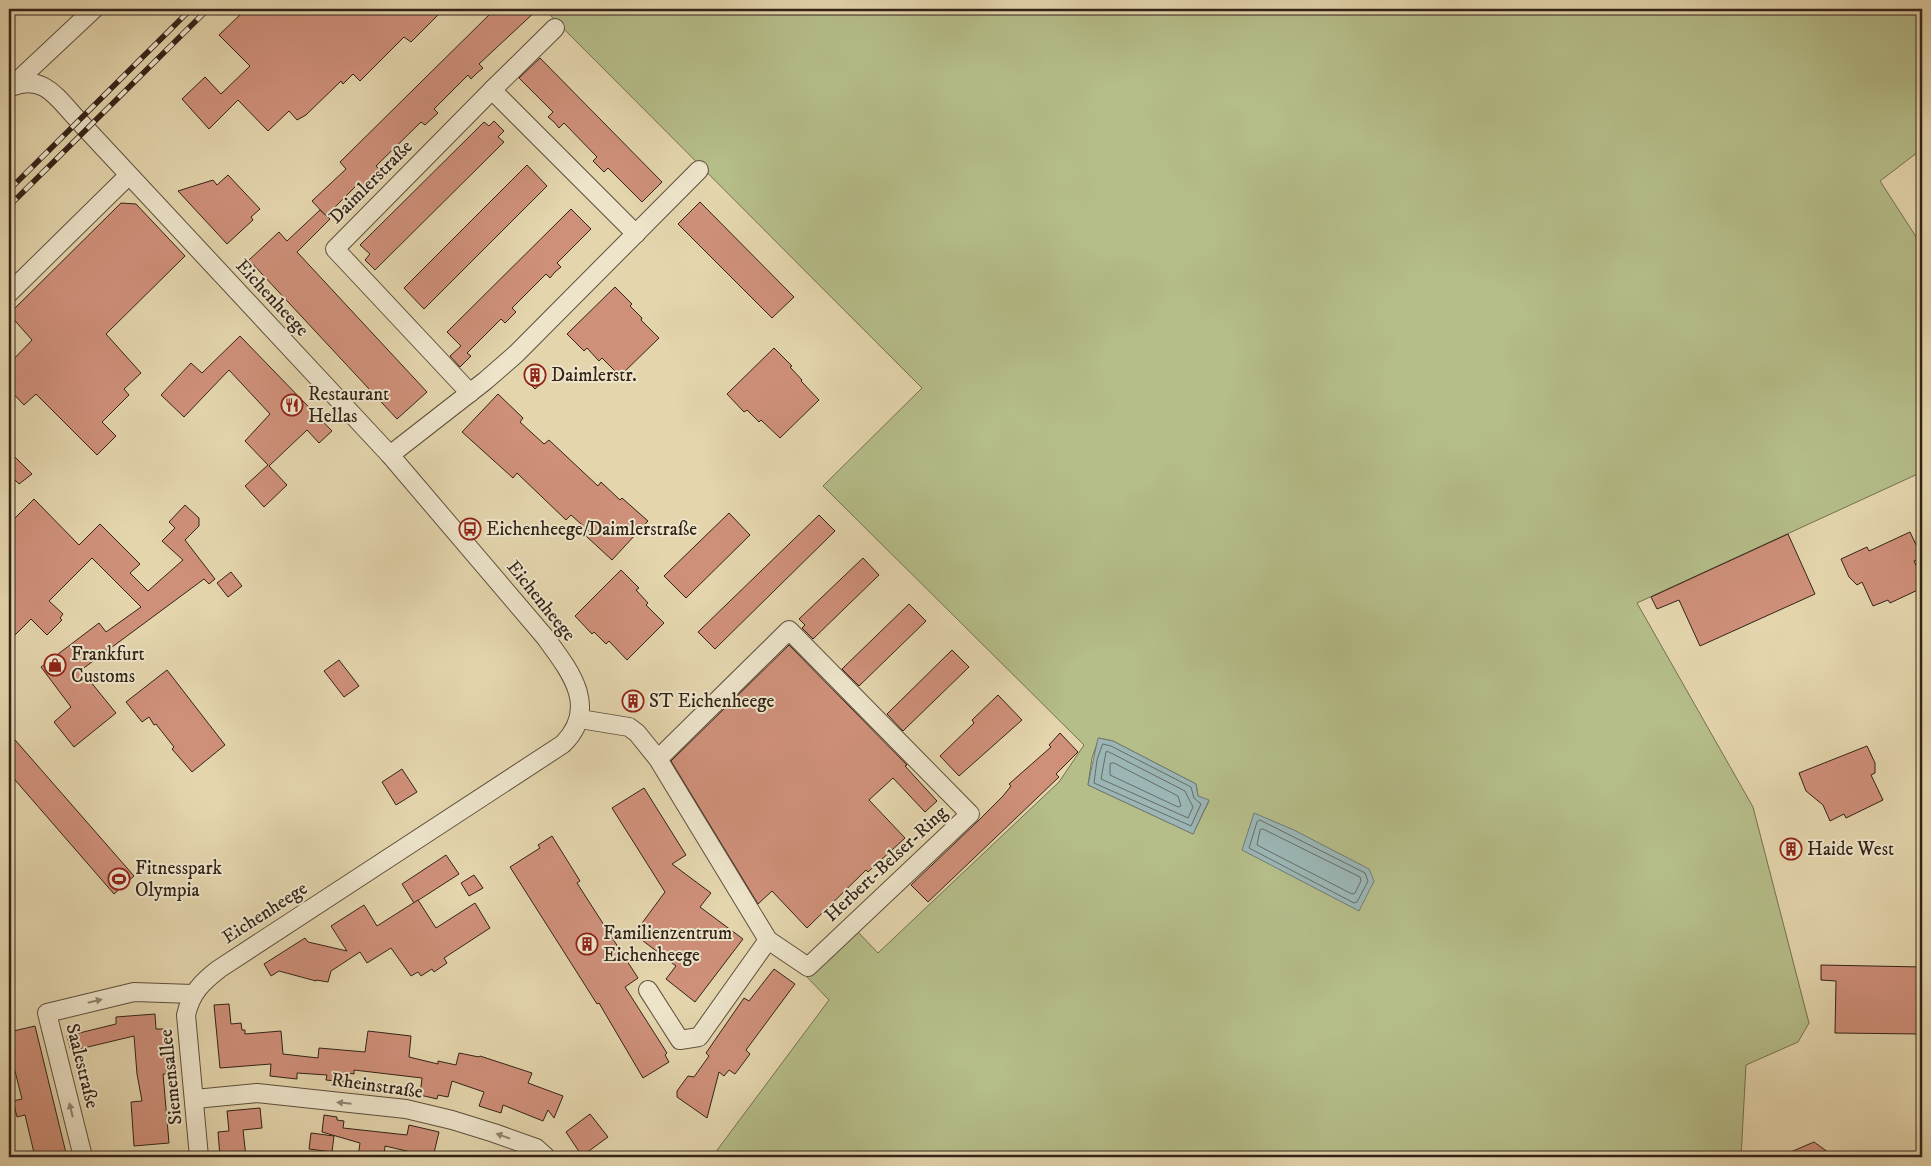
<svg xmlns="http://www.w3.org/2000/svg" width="1931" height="1166" font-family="'IM FELL DW Pica',serif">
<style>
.green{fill:#b5bd89;stroke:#747050;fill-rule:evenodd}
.water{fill:#9bb6b5;stroke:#717b76}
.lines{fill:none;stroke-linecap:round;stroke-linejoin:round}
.shore{stroke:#676c66;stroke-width:1}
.building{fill:#cf907a;stroke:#332318}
.minor-casing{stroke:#5f503d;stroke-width:20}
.minor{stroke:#ede4ca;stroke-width:18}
.rail-casing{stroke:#332318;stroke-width:5.5}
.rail{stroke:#ede4ca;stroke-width:4;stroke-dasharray:11;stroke-linecap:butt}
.oneway{fill:#908471}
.labels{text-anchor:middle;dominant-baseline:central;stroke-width:4;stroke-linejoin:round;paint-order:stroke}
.street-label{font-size:19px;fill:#332318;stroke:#ede4ca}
.poi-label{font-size:19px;fill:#332318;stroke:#ede4ca;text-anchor:start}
</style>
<rect width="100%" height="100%" fill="#e4d5ad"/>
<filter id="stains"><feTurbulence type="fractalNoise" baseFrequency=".004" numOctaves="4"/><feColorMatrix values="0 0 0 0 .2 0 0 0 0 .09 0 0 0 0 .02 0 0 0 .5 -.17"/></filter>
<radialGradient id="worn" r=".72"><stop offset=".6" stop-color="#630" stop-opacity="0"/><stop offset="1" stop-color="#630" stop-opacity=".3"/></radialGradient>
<path class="green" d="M544,9H1922V149L1880,181L1922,246V472L1637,603L1753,807L1809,1023L1798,1042L1746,1065L1741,1157H712L829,1000L807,977L856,930L878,953L1059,782L1084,745L823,486L922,388ZM1099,738L1113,741L1196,784L1198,796L1209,801L1193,834L1088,785L1092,758Z"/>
<g class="water">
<polygon points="1098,738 1113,741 1196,784 1198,796 1209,800 1193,834 1088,785"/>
<polygon points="1254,813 1294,830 1369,869 1374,881 1359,911 1242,850"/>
</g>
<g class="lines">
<g class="shore">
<polygon points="1103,744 1111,746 1191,787 1194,798 1201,804 1191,826 1094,783 1097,760"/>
<polygon points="1109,752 1185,791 1193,807 1188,818 1101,779 1106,752"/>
<polygon points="1114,763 1178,796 1181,806 1178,807 1110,775 1110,764"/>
<polygon points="1260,820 1365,873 1368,881 1357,902 1354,903 1249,848 1257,822"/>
<polygon points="1263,829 1360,877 1361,881 1355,893 1352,894 1257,845 1260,830"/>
</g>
</g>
<g class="building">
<polygon points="246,9 444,9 411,42 404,37 360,81 353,74 343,84 341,81 306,115 297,120 289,111 268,131 238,100 209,129 182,99 205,77 221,94 250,66 219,35"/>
<polygon points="495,9 538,9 479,64 483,68 477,73 471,79 468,75 434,109 438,113 425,125 421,122 376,166 380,170 364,186 360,182 326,216 312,201 346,169 340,162"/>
<polygon points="540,58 662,182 642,202 608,168 604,172 593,161 597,157 564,123 559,128 554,122 548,117 553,112 519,78"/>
<polygon points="494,121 504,131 498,137 504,142 375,270 365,260 370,254 360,245 484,122 489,126"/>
<polygon points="527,165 547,186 424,309 404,288"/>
<polygon points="228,175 260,209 251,217 253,220 227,244 178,191 213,180 217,185"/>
<polygon points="700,202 794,297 772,318 678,224"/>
<polygon points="121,203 136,204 185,256 106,334 141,373 124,389 129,395 102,422 116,436 97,455 36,394 24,405 9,389 9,364 32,340 9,314"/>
<polygon points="571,209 591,229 557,263 561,267 555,272 550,278 546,274 512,308 516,312 505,323 501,319 467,353 471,356 460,367 450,356 461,346 447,332"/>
<polygon points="320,210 330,219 297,252 427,392 397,419 249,260 279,232 287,241"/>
<polygon points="615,287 632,304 630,306 642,318 641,320 659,338 620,376 602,358 599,361 587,348 584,351 567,334"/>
<polygon points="240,336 332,431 319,443 307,430 269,466 287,485 264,507 245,486 268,465 245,441 270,414 229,370 184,417 161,395 191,363 202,373"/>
<polygon points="774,348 792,366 790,367 802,380 801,381 819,400 780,438 761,420 759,422 747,410 744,412 727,394"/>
<polygon points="535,370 545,380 535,389 526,380"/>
<polygon points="498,394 523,418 520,422 544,444 549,440 598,486 601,482 620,500 622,498 648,521 612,560 586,536 590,532 571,515 566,520 517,473 513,478 462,432"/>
<polygon points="9,451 32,474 19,484 9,474"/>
<polygon points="34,499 79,545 100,524 140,564 130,573 148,591 183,560 162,541 175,528 169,522 185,505 199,518 199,526 185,540 215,579 209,584 204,579 81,670 116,713 74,747 54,722 71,707 41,667 99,623 106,632 141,607 92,558 49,601 63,614 60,618 62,620 47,635 31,619 9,641 9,524"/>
<polygon points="729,513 750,535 686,598 664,576"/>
<polygon points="819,515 835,531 715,649 698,632"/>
<polygon points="1910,532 1918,549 1919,559 1914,561 1922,578 1922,588 1890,603 1888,600 1873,606 1862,582 1857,585 1849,577 1841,559 1867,547 1869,551"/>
<polygon points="1788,534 1815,594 1700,646 1679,600 1657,609 1651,597"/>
<polygon points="863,558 879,575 813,639 802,628 805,625 799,619"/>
<polygon points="621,570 639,588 636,590 648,603 646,605 664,623 627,660 609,641 606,644 594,632 592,634 575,616"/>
<polygon points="231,572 242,586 228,597 217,583"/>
<polygon points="909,604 926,621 859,686 842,669"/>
<polygon points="789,645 907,765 905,766 937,801 925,812 893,778 869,800 905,838 868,872 866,870 807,928 772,891 758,904 671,761"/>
<polygon points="952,650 969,667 903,731 887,714"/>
<polygon points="339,660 359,686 344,697 324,671"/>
<polygon points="167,670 225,745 192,772 172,749 174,747 156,724 154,725 149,717 142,722 126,702"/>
<polygon points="998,695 1022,720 959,776 940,756 974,723 972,720"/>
<polygon points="9,733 134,876 114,894 9,773"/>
<polygon points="1060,733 1078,752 1056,774 1059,777 928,902 911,885 977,822 1003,796 1011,786 1009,784 1051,747 1049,745"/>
<polygon points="1867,746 1875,763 1875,773 1871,775 1883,800 1846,818 1844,814 1830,821 1823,805 1806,791 1799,773"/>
<polygon points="402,769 417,792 396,805 382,782"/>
<polygon points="644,788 686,855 672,864 711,893 700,907 743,939 695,1002 666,979 676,966 634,934 665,892 612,808"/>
<polygon points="552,836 580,881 577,883 638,978 625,987 667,1053 665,1055 669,1062 643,1078 599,1003 597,1004 510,867 540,848 538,845"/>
<polygon points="446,855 459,874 414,903 402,884"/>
<polygon points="474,875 483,888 469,896 461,883"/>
<polygon points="418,900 436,928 475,903 490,928 444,958 447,963 434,972 432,969 421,976 418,972 411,976 391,948 367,963 360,952 331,971 328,982 316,980 316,981 279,971 271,976 264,964 305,938 308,942 347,951 331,926 364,905 377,926"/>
<polygon points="1821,965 1922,967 1922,1034 1835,1033 1836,981 1821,980"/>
<polygon points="774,969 795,984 746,1050 750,1054 735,1074 729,1070 724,1076 719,1072 707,1118 677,1097 677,1091 688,1076 694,1077 709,1056 706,1053 744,998 749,1001"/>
<polygon points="229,1004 231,1024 241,1023 242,1030 245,1030 245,1034 281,1031 283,1054 318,1058 319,1048 365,1052 368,1031 411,1036 409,1057 438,1064 438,1061 456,1065 459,1053 479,1057 480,1056 532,1073 528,1083 563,1096 554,1118 548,1110 543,1121 503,1105 501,1113 479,1106 484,1092 452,1081 448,1097 438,1095 437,1099 420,1095 422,1078 354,1070 354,1074 346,1073 345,1082 326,1080 327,1075 297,1073 297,1079 270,1076 271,1064 220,1068 214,1005"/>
<polygon points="155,1014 156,1029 166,1029 168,1074 163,1074 169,1143 134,1146 131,1102 142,1101 137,1074 134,1036 71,1051 67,1036 116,1024 116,1017"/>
<polygon points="35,1026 66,1153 48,1157 35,1157 25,1115 17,1117 13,1101 22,1099 15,1071 9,1073 9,1032"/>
<polygon points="260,1108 262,1128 243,1130 246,1157 220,1157 218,1132 229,1131 227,1111"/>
<polygon points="590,1114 608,1137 582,1156 566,1132"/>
<polygon points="324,1115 337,1117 337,1120 344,1121 343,1128 407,1135 409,1125 439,1132 433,1157 385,1146 384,1157 358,1157 360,1143 322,1132"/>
<polygon points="311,1133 334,1136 332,1152 309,1149"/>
<polygon points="1814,1142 1835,1157 1779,1157"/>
</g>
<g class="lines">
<g class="minor-casing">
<g id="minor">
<polyline points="12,86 94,9"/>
<path d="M11,87C44,73 58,99 78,120L390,455L545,637C569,670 600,707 563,744L219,969C202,982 191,993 186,1015L199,1157"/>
<polyline points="492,90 555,28"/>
<polyline points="9,293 128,176"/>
<polyline points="470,393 335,249 492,90 636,234"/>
<polyline points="390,455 485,381 516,354 699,170"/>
<polyline points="580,719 629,727 637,733 658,759 768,940 808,967 970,814 789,630 658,759"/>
<polyline points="648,990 680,1040 699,1037 768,940"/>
<polyline points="195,1099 257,1093 406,1109 452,1120 494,1133 536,1148 546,1157"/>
<polyline points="83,1157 47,1013 134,992 193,994"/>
</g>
</g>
<use href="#minor" class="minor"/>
<g class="rail-casing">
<g id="rail">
<polyline points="9,190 191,9"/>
<polyline points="9,206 208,9"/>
</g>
</g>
<use href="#rail" class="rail"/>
</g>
<defs><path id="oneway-solid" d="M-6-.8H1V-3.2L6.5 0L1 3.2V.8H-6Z" transform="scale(1.25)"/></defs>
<g class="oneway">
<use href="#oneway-solid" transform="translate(95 1001) rotate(-13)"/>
<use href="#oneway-solid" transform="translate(344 1103) rotate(-174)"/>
<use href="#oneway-solid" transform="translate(71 1110) rotate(-104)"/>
<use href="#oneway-solid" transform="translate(503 1136) rotate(-160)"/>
</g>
<defs>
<g id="building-ring" transform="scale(1.125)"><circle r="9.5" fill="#ede4ca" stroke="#8f2418" stroke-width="1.5"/><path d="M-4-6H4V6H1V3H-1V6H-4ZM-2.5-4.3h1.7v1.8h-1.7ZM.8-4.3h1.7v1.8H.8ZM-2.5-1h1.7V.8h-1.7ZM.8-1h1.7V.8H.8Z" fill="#8f2418"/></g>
<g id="restaurant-ring" transform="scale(1.125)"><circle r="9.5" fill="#ede4ca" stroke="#8f2418" stroke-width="1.5"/><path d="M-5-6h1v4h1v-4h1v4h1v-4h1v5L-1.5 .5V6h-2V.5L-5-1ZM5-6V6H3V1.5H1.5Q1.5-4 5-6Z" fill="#8f2418"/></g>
<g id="bus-ring" transform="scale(1.125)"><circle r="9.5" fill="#ede4ca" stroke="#8f2418" stroke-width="1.5"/><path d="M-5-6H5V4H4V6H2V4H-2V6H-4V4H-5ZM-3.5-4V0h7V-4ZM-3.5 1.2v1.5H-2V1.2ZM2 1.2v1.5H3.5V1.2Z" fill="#8f2418"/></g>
<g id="shop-ring" transform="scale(1.125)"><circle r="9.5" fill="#ede4ca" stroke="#8f2418" stroke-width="1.5"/><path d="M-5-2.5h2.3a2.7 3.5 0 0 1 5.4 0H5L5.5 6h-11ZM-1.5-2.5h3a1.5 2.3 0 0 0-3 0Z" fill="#8f2418"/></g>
<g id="stadium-ring" transform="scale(1.125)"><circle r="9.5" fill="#ede4ca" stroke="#8f2418" stroke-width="1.5"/><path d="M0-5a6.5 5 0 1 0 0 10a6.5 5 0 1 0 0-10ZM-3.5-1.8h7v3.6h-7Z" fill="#8f2418"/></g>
</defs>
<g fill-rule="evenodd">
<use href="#building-ring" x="535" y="375"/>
<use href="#restaurant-ring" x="292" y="405"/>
<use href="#bus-ring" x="470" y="529"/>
<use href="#shop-ring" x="55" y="665"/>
<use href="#building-ring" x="633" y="701"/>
<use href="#building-ring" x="1791" y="849"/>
<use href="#stadium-ring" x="119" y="879"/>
<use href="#building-ring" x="587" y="944"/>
</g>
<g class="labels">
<g class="street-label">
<text transform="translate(371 182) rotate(-45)">Daimlerstraße</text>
<text transform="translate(272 298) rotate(47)">Eichenheege</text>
<text transform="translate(541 601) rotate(51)">Eichenheege</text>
<text transform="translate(886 864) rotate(-43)">Herbert-Belser-Ring</text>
<text transform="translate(265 913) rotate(-33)">Eichenheege</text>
<text transform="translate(82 1066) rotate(76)">Saalestraße</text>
<text transform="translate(171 1077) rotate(-96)">Siemensallee</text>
<text transform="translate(377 1086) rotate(8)">Rheinstraße</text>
</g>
<g class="poi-label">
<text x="551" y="375">Daimlerstr.</text>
<text x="308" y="394">Restaurant<tspan x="308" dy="22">Hellas</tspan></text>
<text x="486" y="529">Eichenheege/Daimlerstraße</text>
<text x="71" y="654">Frankfurt<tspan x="71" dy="22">Customs</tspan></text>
<text x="649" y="701">ST Eichenheege</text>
<text x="1807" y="849">Haide West</text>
<text x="135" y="868">Fitnesspark<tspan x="135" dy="22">Olympia</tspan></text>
<text x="603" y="933">Familienzentrum<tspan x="603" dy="22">Eichenheege</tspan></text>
</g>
</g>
<rect width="1931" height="1166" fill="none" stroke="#e4d5ad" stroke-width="30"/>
<rect x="10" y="10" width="1911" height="1146" fill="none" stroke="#332318" stroke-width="2.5"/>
<rect x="15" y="15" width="1901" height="1136" fill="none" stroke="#332318"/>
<rect width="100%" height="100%" filter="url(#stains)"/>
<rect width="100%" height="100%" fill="url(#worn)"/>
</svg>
